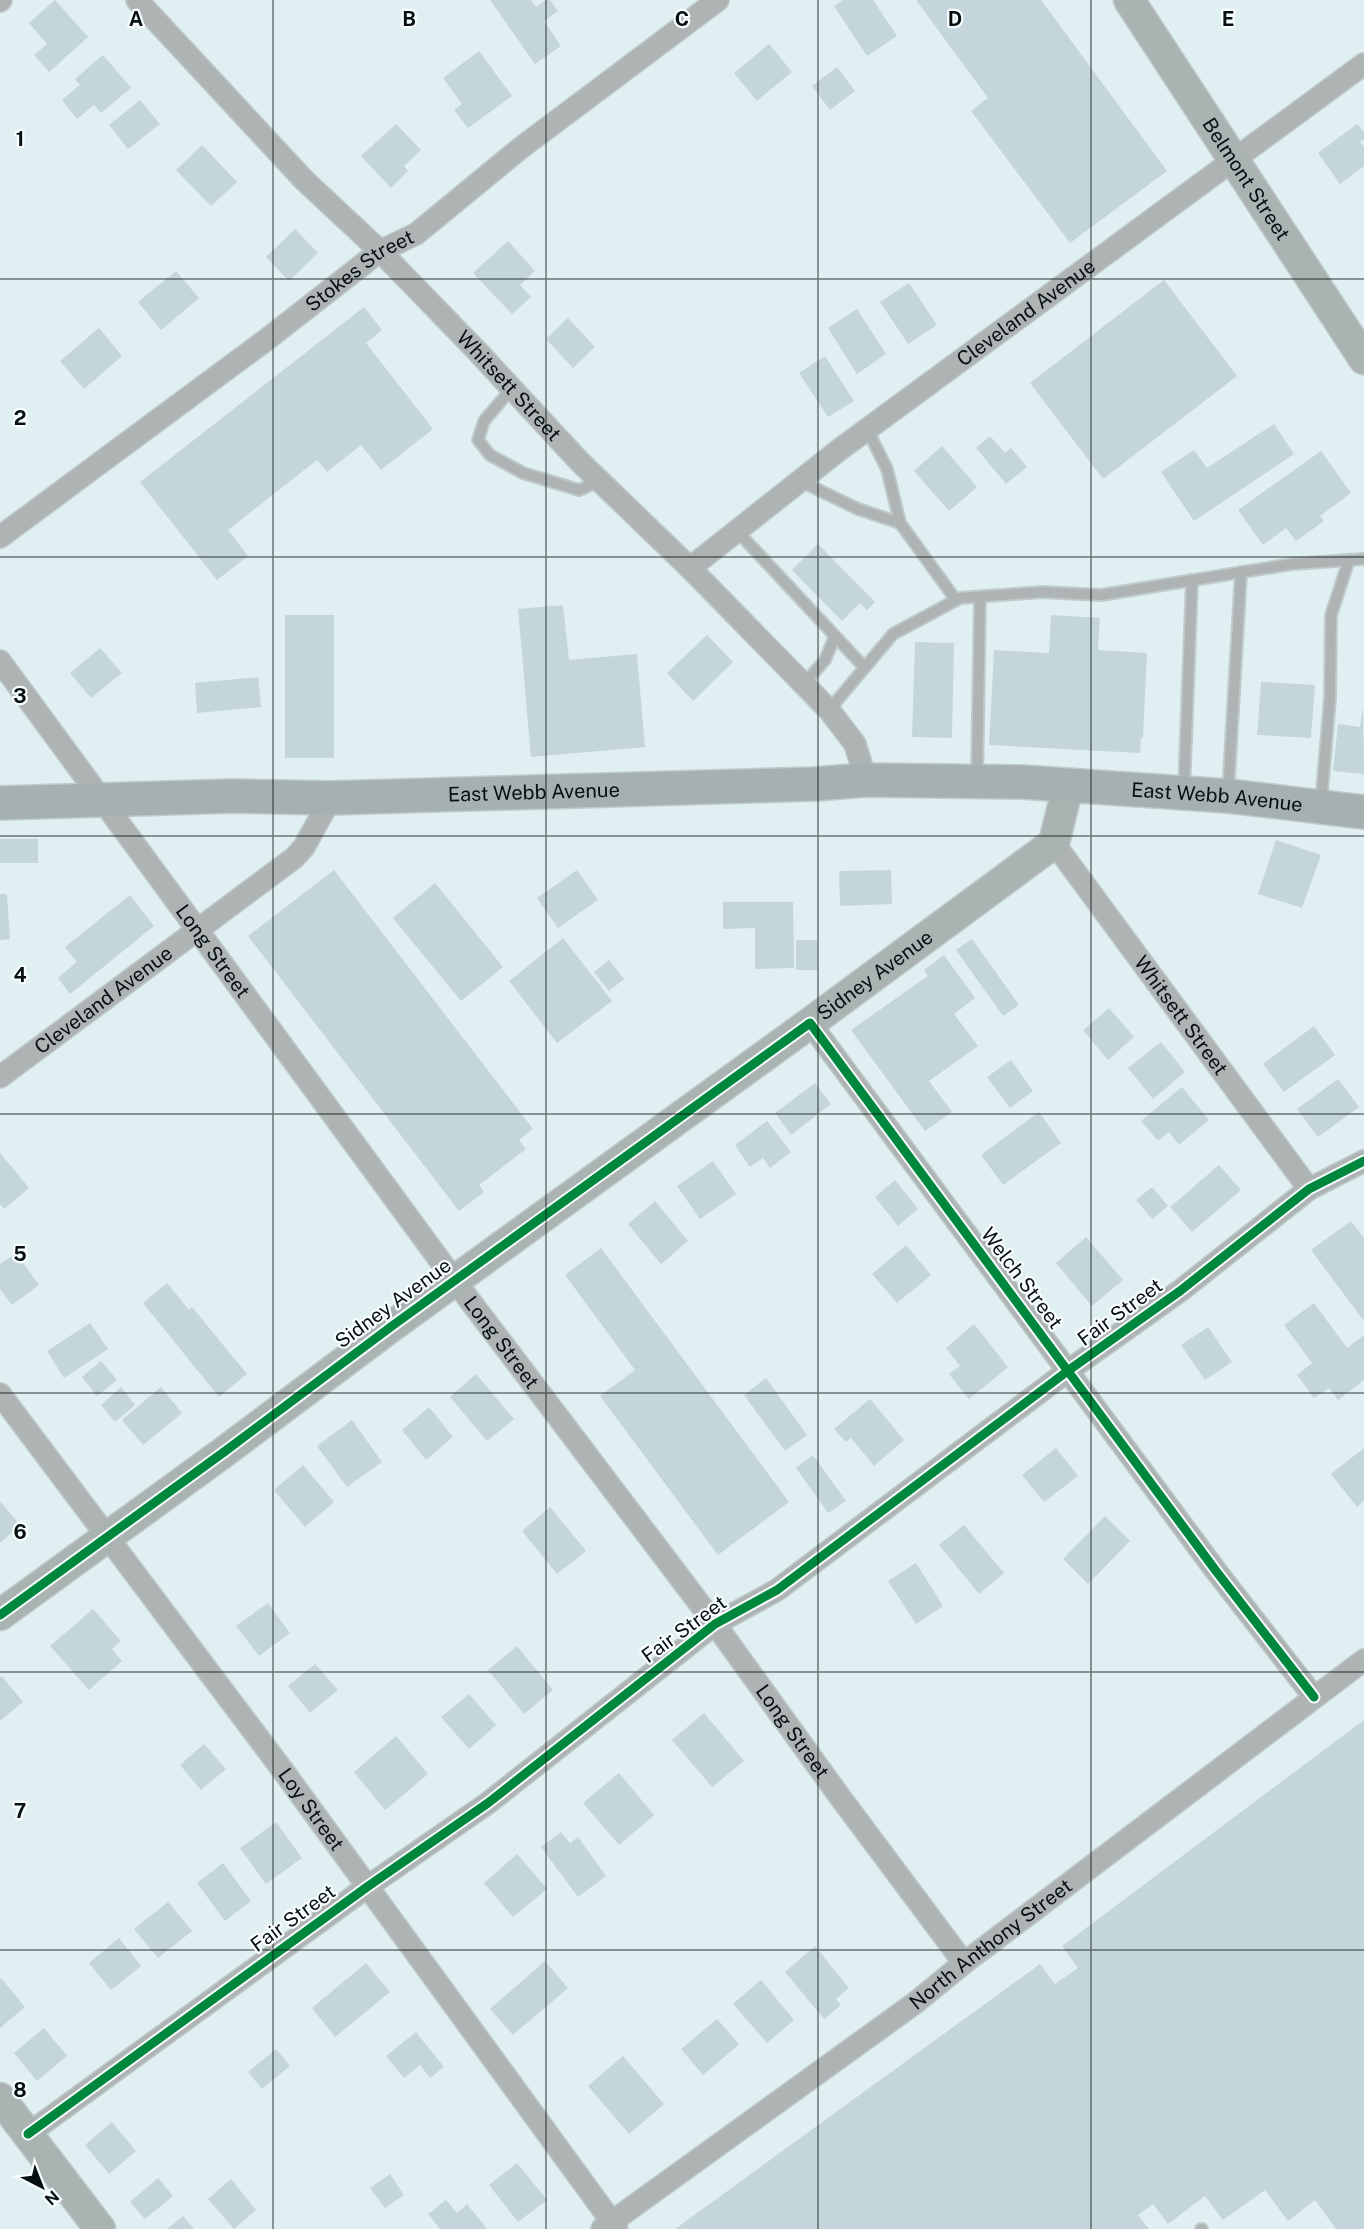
<svg xmlns="http://www.w3.org/2000/svg" width="1364" height="2229" font-family="'Public Sans',sans-serif">
<style>
.building{fill:#c4d6dc}
.lines{fill:none;stroke-linecap:round;stroke-linejoin:round}
.lane-casing{stroke:#bfcacb;stroke-width:14}
.street-casing{stroke:#bfcacb;stroke-width:24}
.secondary-casing{stroke:#bfcacb;stroke-width:33}
.highway-casing{stroke:#bfcacb;stroke-width:36}
.lane{stroke:#aeb3b3;stroke-width:10}
.street{stroke:#aeb3b3;stroke-width:21}
.secondary{stroke:#aab3b2;stroke-width:30}
.highway{stroke:#a7b0b0;stroke-width:33}
.cycleway-casing{stroke:#f8fdfe;stroke-width:13}
.cycleway{stroke:#00873e;stroke-width:9}
.grid{fill:none;stroke:#060f11;stroke-width:1.5;stroke-opacity:0.55}
.labels{text-anchor:middle;dominant-baseline:central;stroke-width:4.5;stroke-linejoin:round;paint-order:stroke}
.street-label{font-size:20px;fill:#060f11;stroke:#f8fdfe}
.grid-label{font-size:20px;text-anchor:middle;font-weight:bold;fill:#060f11;stroke:#f8fdfe;stroke-width:4.5;stroke-linejoin:round;paint-order:stroke}
</style>
<rect width="100%" height="100%" fill="#e0eff1"/>
<g class="building">
<polygon points="55,0 88,37 49,72 34,55 47,44 29,23"/>
<polygon points="490,0 531,0 536,7 546,0 550,0 558,11 544,21 561,46 535,64"/>
<polygon points="843,0 873,0 897,36 867,56 834,6"/>
<polygon points="916,0 1041,0 1167,171 1070,243 971,111 988,98"/>
<polygon points="769,44 792,72 757,101 734,73"/>
<polygon points="479,51 512,96 468,128 454,110 462,104 443,78"/>
<polygon points="103,55 131,88 101,113 94,105 77,119 62,100 80,85 75,79"/>
<polygon points="837,67 855,91 830,110 812,86"/>
<polygon points="140,100 160,124 128,149 109,125"/>
<polygon points="396,124 421,150 404,166 408,171 391,188 361,156"/>
<polygon points="1357,124 1364,132 1364,139 1360,142 1364,147 1364,166 1340,184 1318,153"/>
<polygon points="202,145 237,182 211,206 176,170"/>
<polygon points="295,229 318,253 289,281 266,257"/>
<polygon points="508,241 535,271 520,285 531,297 512,314 473,273"/>
<polygon points="176,271 199,298 161,330 138,302"/>
<polygon points="1164,280 1237,376 1103,479 1030,383"/>
<polygon points="909,283 937,325 908,344 880,302"/>
<polygon points="364,307 382,330 366,343 433,429 381,470 361,445 327,472 317,460 228,530 248,556 217,580 140,482"/>
<polygon points="857,309 886,354 857,374 828,328"/>
<polygon points="568,318 595,347 573,368 546,339"/>
<polygon points="99,328 122,356 84,389 60,361"/>
<polygon points="825,356 854,401 828,417 799,373"/>
<polygon points="1274,424 1294,454 1194,521 1161,472 1194,450 1207,468"/>
<polygon points="990,436 1005,453 1011,448 1027,467 1006,484 976,448"/>
<polygon points="942,446 977,487 949,511 914,471"/>
<polygon points="1321,451 1351,493 1320,516 1324,521 1296,541 1286,528 1263,545 1238,510"/>
<polygon points="818,544 875,602 867,610 860,603 842,621 792,570"/>
<polygon points="563,605 569,660 637,654 645,747 531,757 518,609"/>
<rect x="285" y="615" width="49" height="143"/>
<polygon points="1051,615 1100,618 1098,650 1147,653 1143,738 1141,738 1140,753 989,745 994,650 1049,653"/>
<polygon points="707,635 733,662 693,701 667,673"/>
<polygon points="915,642 954,643 952,738 912,737"/>
<polygon points="100,648 122,673 91,698 70,673"/>
<polygon points="258,677 261,707 197,713 195,683"/>
<polygon points="1261,682 1315,685 1311,738 1257,735"/>
<polygon points="1363,706 1364,774 1333,771 1338,724 1360,727"/>
<rect x="0" y="839" width="38" height="24"/>
<polygon points="1276,840 1321,855 1302,908 1258,894"/>
<polygon points="334,870 533,1129 519,1140 526,1149 479,1185 484,1192 459,1211 248,936"/>
<polygon points="577,870 598,900 558,928 537,898"/>
<polygon points="891,870 892,904 840,906 839,871"/>
<polygon points="435,883 503,967 461,1001 393,918"/>
<polygon points="0,894 7,894 10,939 0,940"/>
<polygon points="130,895 154,926 70,994 58,978 77,962 65,947"/>
<polygon points="723,902 793,902 794,968 755,969 755,928 723,929"/>
<polygon points="563,938 612,1001 557,1043 509,981"/>
<polygon points="972,939 1019,1005 1003,1016 956,950"/>
<rect x="796" y="940" width="21" height="30"/>
<polygon points="944,955 975,998 954,1014 978,1046 929,1081 952,1112 925,1131 851,1030 928,976 924,970"/>
<polygon points="609,960 624,979 609,991 594,972"/>
<polygon points="1109,1008 1134,1037 1108,1060 1083,1030"/>
<polygon points="1314,1026 1335,1055 1284,1092 1263,1064"/>
<polygon points="1161,1042 1185,1072 1153,1099 1128,1068"/>
<polygon points="1011,1060 1033,1091 1010,1108 987,1077"/>
<polygon points="1338,1079 1359,1107 1318,1137 1297,1109"/>
<polygon points="815,1083 831,1104 791,1135 775,1113"/>
<polygon points="1182,1087 1209,1120 1179,1145 1169,1132 1158,1141 1141,1121"/>
<polygon points="1039,1112 1061,1143 1003,1185 981,1155"/>
<polygon points="767,1121 791,1152 770,1168 763,1158 750,1167 735,1145"/>
<polygon points="0,1153 29,1188 4,1209 0,1204"/>
<polygon points="713,1161 736,1194 700,1219 677,1186"/>
<polygon points="1219,1165 1241,1190 1192,1232 1170,1207"/>
<polygon points="895,1180 918,1209 898,1226 875,1197"/>
<polygon points="1152,1187 1168,1206 1152,1219 1136,1200"/>
<polygon points="655,1201 688,1241 661,1264 628,1224"/>
<polygon points="1351,1221 1364,1238 1364,1321 1311,1250"/>
<polygon points="1086,1237 1123,1280 1092,1306 1056,1263"/>
<polygon points="906,1245 931,1275 897,1303 872,1274"/>
<polygon points="601,1248 789,1502 718,1555 600,1396 635,1370 565,1275"/>
<polygon points="16,1253 39,1285 12,1305 0,1289 0,1264"/>
<polygon points="167,1283 189,1310 192,1307 247,1374 219,1397 143,1303"/>
<polygon points="1314,1303 1347,1348 1364,1335 1364,1380 1338,1400 1329,1388 1314,1398 1297,1375 1312,1363 1284,1325"/>
<polygon points="90,1323 108,1349 64,1378 47,1351"/>
<polygon points="974,1324 1008,1367 969,1399 949,1374 960,1366 946,1348"/>
<polygon points="1208,1327 1232,1362 1205,1380 1181,1345"/>
<polygon points="101,1361 117,1380 97,1396 82,1377"/>
<polygon points="476,1374 514,1419 487,1441 450,1397"/>
<polygon points="766,1378 807,1435 785,1451 744,1395"/>
<polygon points="121,1387 135,1405 115,1422 101,1405"/>
<polygon points="161,1387 182,1413 143,1445 122,1420"/>
<polygon points="870,1399 904,1440 874,1466 851,1438 846,1442 834,1429"/>
<polygon points="429,1407 453,1437 426,1460 402,1430"/>
<polygon points="352,1420 382,1462 347,1487 317,1446"/>
<polygon points="1056,1448 1078,1476 1044,1502 1022,1475"/>
<polygon points="1364,1448 1364,1501 1357,1507 1331,1474"/>
<polygon points="813,1455 846,1501 828,1513 796,1468"/>
<polygon points="303,1465 334,1502 305,1527 274,1490"/>
<polygon points="0,1501 20,1525 0,1543"/>
<polygon points="550,1507 586,1551 557,1574 522,1531"/>
<polygon points="1105,1516 1130,1541 1088,1584 1063,1559"/>
<polygon points="964,1525 1004,1573 979,1594 939,1545"/>
<polygon points="916,1563 943,1606 916,1624 888,1581"/>
<polygon points="268,1603 290,1633 259,1656 236,1626"/>
<polygon points="93,1609 121,1641 112,1649 122,1661 89,1690 50,1646"/>
<polygon points="517,1646 553,1690 524,1714 488,1670"/>
<polygon points="315,1664 338,1690 310,1713 288,1686"/>
<polygon points="2,1676 23,1702 0,1721 0,1677"/>
<polygon points="469,1694 496,1725 469,1749 441,1717"/>
<polygon points="704,1713 744,1761 712,1787 672,1740"/>
<polygon points="1364,1720 1364,2229 1336,2229 1315,2200 1288,2221 1265,2190 1223,2220 1205,2196 1168,2224 1153,2204 1138,2215 1149,2229 675,2229 1040,1964 1055,1984 1078,1968 1062,1946"/>
<polygon points="396,1736 428,1774 385,1810 354,1772"/>
<polygon points="204,1744 226,1769 201,1790 180,1765"/>
<polygon points="619,1773 654,1815 619,1845 583,1803"/>
<polygon points="276,1822 302,1858 266,1884 240,1848"/>
<polygon points="561,1832 570,1843 578,1837 606,1876 578,1897 541,1847"/>
<polygon points="517,1854 547,1889 513,1917 484,1883"/>
<polygon points="223,1863 251,1901 225,1921 197,1883"/>
<polygon points="168,1902 192,1931 158,1958 134,1929"/>
<polygon points="119,1938 141,1966 111,1990 89,1963"/>
<polygon points="815,1946 849,1988 836,1999 841,2005 824,2019 785,1972"/>
<polygon points="545,1961 568,1988 513,2035 490,2009"/>
<polygon points="366,1963 390,1992 335,2037 312,2008"/>
<polygon points="1,1978 25,2007 0,2028 0,1979"/>
<polygon points="761,1980 794,2020 767,2043 733,2004"/>
<polygon points="717,2019 739,2044 703,2075 681,2049"/>
<polygon points="44,2028 67,2056 37,2081 14,2053"/>
<polygon points="416,2032 444,2067 430,2078 420,2065 404,2078 386,2056"/>
<polygon points="276,2049 290,2066 262,2089 248,2072"/>
<polygon points="623,2056 664,2104 629,2134 588,2086"/>
<polygon points="112,2122 136,2151 109,2174 85,2145"/>
<polygon points="517,2163 547,2200 518,2222 489,2185"/>
<polygon points="390,2174 404,2195 385,2208 370,2188"/>
<polygon points="158,2178 173,2196 145,2219 130,2202"/>
<polygon points="231,2179 256,2210 234,2229 208,2199"/>
<polygon points="446,2200 457,2213 467,2204 487,2229 440,2229 428,2214"/>
<polygon points="183,2216 194,2229 167,2229"/>
</g>
<g class="lines">
<g class="lane-casing">
<g id="lane">
<polyline points="512,388 484,421 478,440 490,455 523,473 579,490 599,481"/>
<polyline points="867,429 887,469 900,523 956,600"/>
<polyline points="800,481 858,509 900,523"/>
<polyline points="737,531 864,667"/>
<polyline points="804,684 825,660 835,636"/>
<polyline points="829,710 893,634 960,598 1042,592 1101,595 1292,564 1364,559"/>
<polyline points="977,779 980,597"/>
<polyline points="1184,790 1192,580"/>
<polyline points="1228,794 1241,572"/>
<polyline points="1321,803 1330,698 1331,615 1349,560"/>
<polyline points="1201,2229 1202,2229"/>
</g>
</g>
<g class="street-casing">
<g id="street">
<path id="s1" d="M137,0L304,180L380,251L477,351L579,461L690,568L829,710L855,744L866,780"/>
<polyline points="0,1 1,0"/>
<path id="s2" d="M0,537L266,340L380,251L416,234L522,147L718,0"/>
<path id="s3" d="M690,568L839,450L1364,64"/>
<path id="s4" d="M0,661L455,1281L715,1624L840,1797L964,1963"/>
<path id="s5" d="M1054,843L1309,1189"/>
<polyline points="810,1023 1216,1571 1314,1697"/>
<path id="s6" d="M0,1077L294,858L304,847L331,798"/>
<path id="s7" d="M0,1394L284,1772L617,2229"/>
<polyline points="28,2134 367,1887 488,1803 715,1624 777,1590 1069,1370 1180,1291 1309,1189 1364,1161"/>
<path id="s8" d="M602,2229L915,2003L964,1963L1364,1660"/>
</g>
</g>
<g class="secondary-casing">
<g id="secondary">
<path id="s9" d="M1129,0L1364,359"/>
<path id="s10" d="M0,1615L224,1452L392,1326L810,1023L1054,843L1068,786"/>
<polyline points="0,2098 100,2229"/>
</g>
</g>
<g class="highway-casing">
<g id="highway">
<path id="s11" d="M0,803L233,796L331,798L815,784L866,780L1022,782L1228,796L1364,812"/>
</g>
</g>
<use href="#lane" class="lane"/>
<use href="#street" class="street"/>
<use href="#secondary" class="secondary"/>
<use href="#highway" class="highway"/>
<g class="cycleway-casing">
<g id="cycleway">
<polyline points="0,1615 224,1452 392,1326 810,1023 1216,1571 1314,1697"/>
<polyline points="28,2134 367,1887 488,1803 715,1624 777,1590 1069,1370 1180,1291 1309,1189 1364,1161"/>
</g>
</g>
<use href="#cycleway" class="cycleway"/>
</g>
<path class="grid" d="M273,0V2229M546,0V2229M818,0V2229M1091,0V2229M0,279H1364M0,557H1364M0,836H1364M0,1114H1364M0,1393H1364M0,1672H1364M0,1950H1364"/>
<g class="labels">
<g class="street-label">
<text stroke="none"><textPath href="#s9" startOffset="214">Belmont Street</textPath></text>
<text stroke="none"><textPath href="#s2" startOffset="448">Stokes Street</textPath></text>
<text stroke="none"><textPath href="#s3" startOffset="422">Cleveland Avenue</textPath></text>
<text stroke="none"><textPath href="#s1" startOffset="536">Whitsett Street</textPath></text>
<text stroke="none"><textPath href="#s11" startOffset="534">East Webb Avenue</textPath></text>
<text stroke="none"><textPath href="#s11" startOffset="1218">East Webb Avenue</textPath></text>
<text stroke="none"><textPath href="#s4" startOffset="360">Long Street</textPath></text>
<text stroke="none"><textPath href="#s10" startOffset="1084">Sidney Avenue</textPath></text>
<text stroke="none"><textPath href="#s6" startOffset="129">Cleveland Avenue</textPath></text>
<text stroke="none"><textPath href="#s5" startOffset="214">Whitsett Street</textPath></text>
<text transform="translate(1022 1278) rotate(53)">Welch Street</text>
<text transform="translate(393 1303) rotate(-36)">Sidney Avenue</text>
<text transform="translate(1120 1312) rotate(-36)">Fair Street</text>
<text stroke="none"><textPath href="#s4" startOffset="846">Long Street</textPath></text>
<text transform="translate(684 1629) rotate(-36)">Fair Street</text>
<text stroke="none"><textPath href="#s4" startOffset="1332">Long Street</textPath></text>
<text stroke="none"><textPath href="#s7" startOffset="519">Loy Street</textPath></text>
<text transform="translate(293 1918) rotate(-36)">Fair Street</text>
<text stroke="none"><textPath href="#s8" startOffset="482">North Anthony Street</textPath></text>
</g>
</g>
<g class="grid-label">
<text x="136" y="26">A</text>
<text x="409" y="26">B</text>
<text x="682" y="26">C</text>
<text x="955" y="26">D</text>
<text x="1228" y="26">E</text>
<text x="20" y="146">1</text>
<text x="20" y="425">2</text>
<text x="20" y="703">3</text>
<text x="20" y="982">4</text>
<text x="20" y="1261">5</text>
<text x="20" y="1539">6</text>
<text x="20" y="1818">7</text>
<text x="20" y="2097">8</text>
</g>
<g transform="translate(42 2187) rotate(138)" stroke="#f8fdfe" stroke-width="4.5" paint-order="stroke">
<path d="M0-4.5L10 22L0 15L-10 22Z" fill="#060f11"/>
<text y="-9" font-size="16" font-weight="bold" text-anchor="middle" fill="#060f11">N</text>
</g>
</svg>
